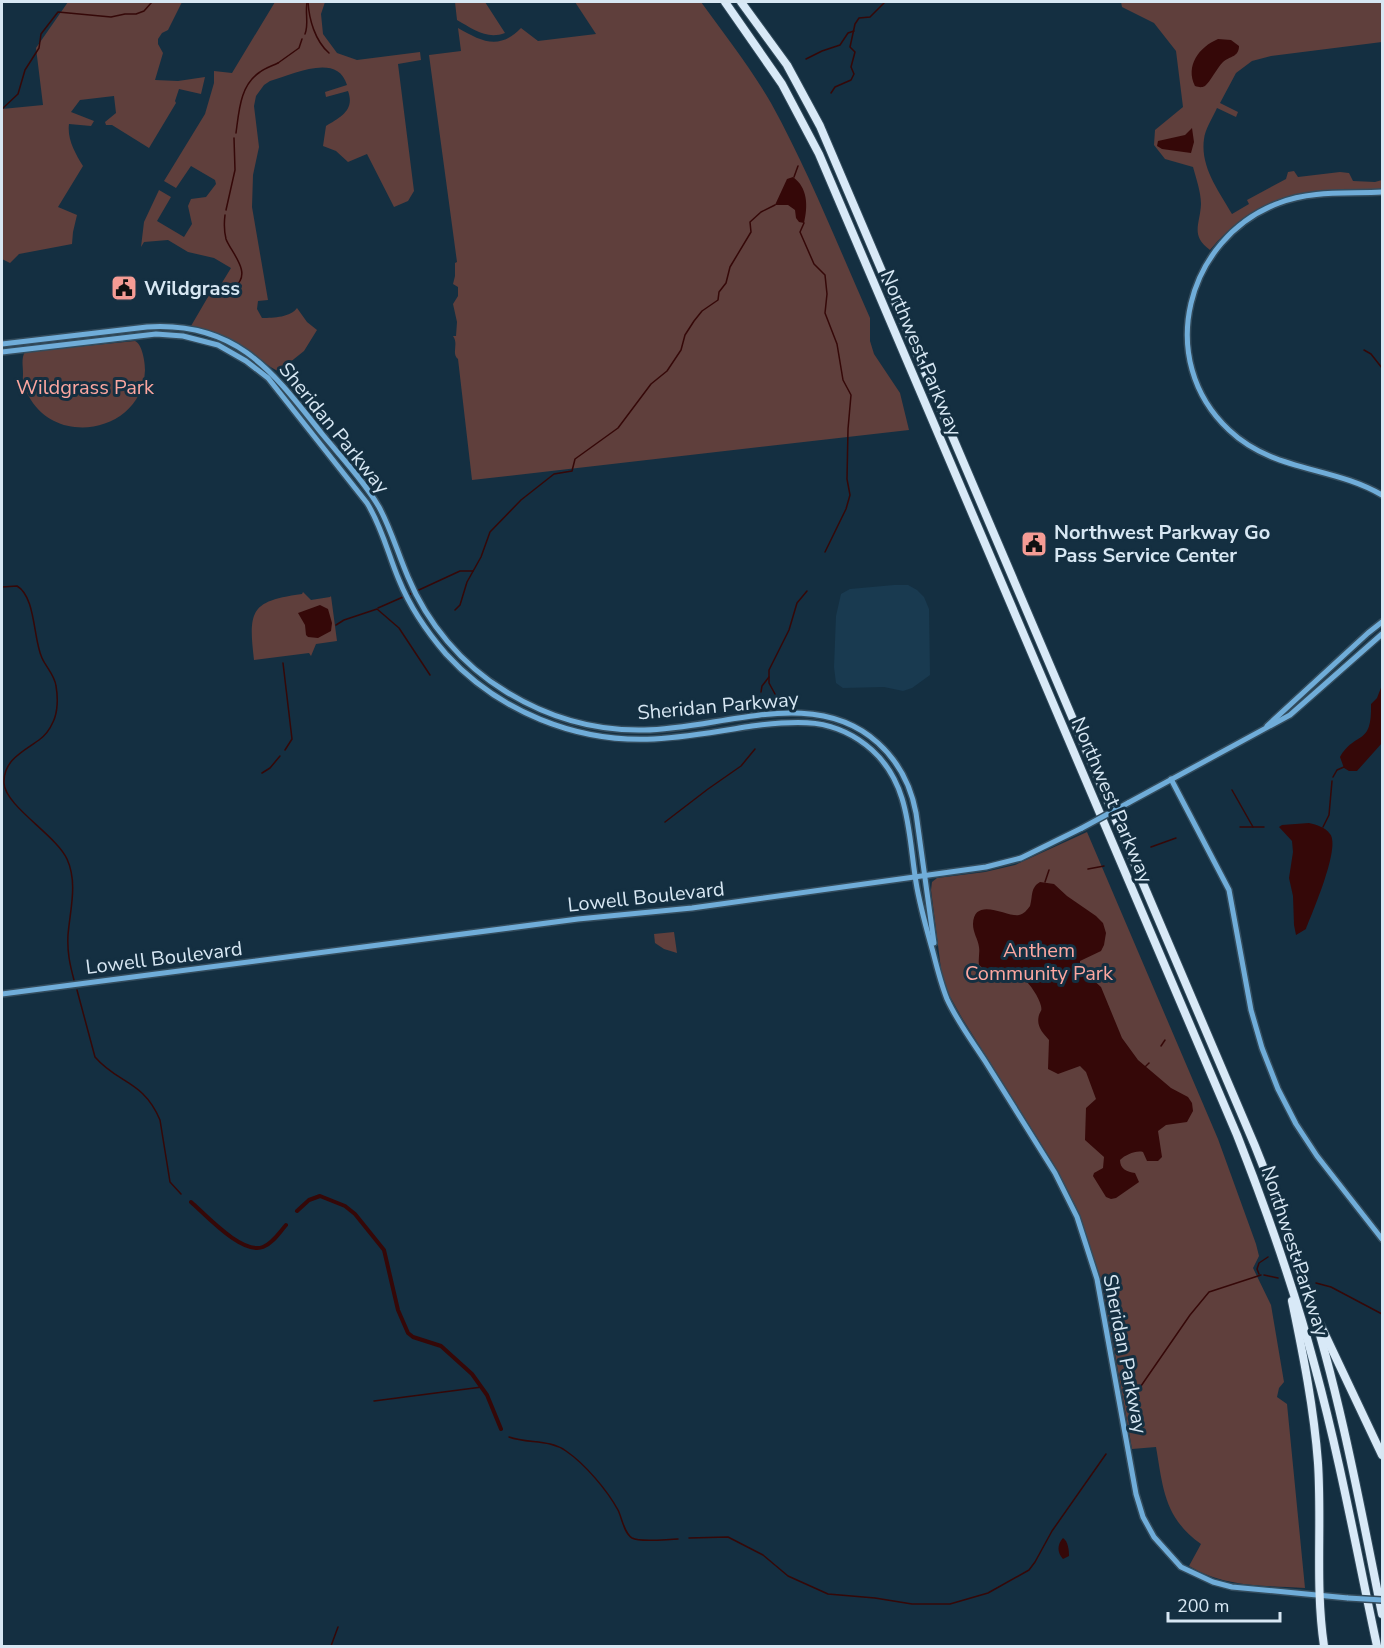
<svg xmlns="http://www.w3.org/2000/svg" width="1384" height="1648" font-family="'Nunito Sans',sans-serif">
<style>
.built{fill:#193a50}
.green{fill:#5f3f3c}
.water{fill:#350808}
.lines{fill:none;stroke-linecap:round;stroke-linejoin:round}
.stream{stroke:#350808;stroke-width:1.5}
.canal{stroke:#350808;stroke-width:4}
.secondary-casing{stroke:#334c5d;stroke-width:8}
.highway-casing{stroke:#334c5d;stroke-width:10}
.secondary{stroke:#70add9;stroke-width:5}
.highway{stroke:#d8e9f7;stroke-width:8}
.secondary-bridge-casing{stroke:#334c5d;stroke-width:8;stroke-linecap:butt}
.secondary-bridge{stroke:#70add9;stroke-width:5}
.labels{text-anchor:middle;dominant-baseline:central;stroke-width:6;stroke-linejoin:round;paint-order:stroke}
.poi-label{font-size:20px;font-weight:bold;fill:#d7e7f3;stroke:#142f41;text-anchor:start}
.street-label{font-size:20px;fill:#d7e7f3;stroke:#142f41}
.park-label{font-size:20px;fill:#fda7a0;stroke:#142f41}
</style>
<rect width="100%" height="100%" fill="#142f41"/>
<polygon class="built" points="894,585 908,585 917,590 924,597 929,609 930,675 912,688 903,691 884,687 843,688 836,683 834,667 836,616 841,594 850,589"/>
<g class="green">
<path d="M68,2H182L168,30L162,33L158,39V44L163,53L155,80L178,81L205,77L201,94L179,89L175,101L176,103L149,148L112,125H106L105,122L116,113L114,96L80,100L71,112L94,121L91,126L69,124C67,139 75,153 83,166L58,207L77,215L73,232L72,244L19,254L10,263L2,259V109L43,105L36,48Z"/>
<path d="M275,2H325L321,14L323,34L337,53L357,60L420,52L421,60L398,64L414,191L408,201L394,207L367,154L348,162L336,151L323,146L326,126C341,117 355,110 348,91L326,97L325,92L347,85C337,52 293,75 270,81L264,85L256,96L254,106L259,147L253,175L252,207L268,300L258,301L257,309L262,318C274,318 291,317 297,308L307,322L317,330L304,351L279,371C270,369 254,353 244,347C228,337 210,331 191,326L212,290L213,286H220L231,268L214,258L188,252L168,240L144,242L141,247L144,222L159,190L171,197L157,221L184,237L192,224L188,206L191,199L206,197L216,184L215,180L191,166L176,188L164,181L205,114L214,83V71L232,73Z"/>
<path d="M455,2H485L505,33C487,40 473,29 457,20Z"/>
<path d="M575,2H701C725,35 750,67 771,103C809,172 838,246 870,318V341L874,354L900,393L909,430L472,480L458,359C451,353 459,344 453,336H456L457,322L453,304L458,296V287L453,284L455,276V263L457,262L429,55L461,51L458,28C481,41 499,51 521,28L538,41L596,34Z"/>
<path d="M1121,2H1382V42L1271,56L1252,61L1236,73L1220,103L1238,112L1236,117L1217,108C1213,117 1205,129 1204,139C1200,167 1219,191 1232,214L1249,204L1247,200L1286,179L1288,172L1294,171L1298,177L1340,172L1349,173L1353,181L1375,182L1382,180V190C1308,192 1262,188 1210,250C1190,235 1200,225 1201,204C1201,192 1196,178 1193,167L1165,159L1154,145L1155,130L1183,107L1176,51L1154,23L1122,7Z"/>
<path d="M135,341C142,344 145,361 145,370C143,430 61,448 31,400C26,392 22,384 23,374C23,366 21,358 25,352Z"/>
<path d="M303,592L311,600L330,597L331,596L337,641L316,644L311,656L309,653L254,660C248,610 251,601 302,594Z"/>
<path d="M1087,832L1218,1139L1256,1244L1259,1256L1253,1268L1271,1305L1284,1382L1279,1388L1277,1397L1287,1404L1305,1588C1263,1585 1226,1588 1189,1566L1201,1544C1164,1518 1163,1487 1156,1447L1132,1449L1103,1287L1076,1207L1053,1163L962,1018L948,993L942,977L931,890L932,882L937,878L985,872L1015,865Z"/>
<polygon points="674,932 677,953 664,949 655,943 654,934"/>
</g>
<g class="water">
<path d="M1218,39L1231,40L1239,46C1239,57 1230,56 1223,62C1217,68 1210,82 1205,86C1201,88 1199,87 1195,86C1185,66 1199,47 1218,39Z"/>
<polygon points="1192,128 1194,142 1191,153 1162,149 1157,146 1158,141 1185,135"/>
<path d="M793,177C808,188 808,206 804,223L799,222L796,218L795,210L788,205H775L787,179Z"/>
<polygon points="320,605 328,609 332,623 331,631 318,638 308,637 306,635 305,625 298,613"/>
<path d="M1382,685V743L1357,771H1349L1344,768L1340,757C1356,730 1372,747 1371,704L1377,698Z"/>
<path d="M1309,823C1317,825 1325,827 1330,834C1341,847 1312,913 1306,929L1296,935L1294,925L1293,896L1289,878L1293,852L1292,841L1279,827L1282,825Z"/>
<path d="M1040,882L1054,884L1067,896L1096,916L1103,923L1106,933L1104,945L1101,951L1080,961V968L1101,987L1122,1038L1138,1060L1171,1088L1188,1097L1192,1103L1193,1111L1187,1122L1166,1125L1158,1131L1162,1157L1158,1161H1147L1143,1152C1136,1150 1125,1155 1120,1160C1120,1169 1127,1172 1135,1173L1139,1182L1116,1198L1111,1199L1106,1197L1093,1176L1094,1173L1103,1168L1104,1157L1085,1140L1086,1108L1096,1099L1086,1072L1080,1066L1058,1074L1048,1069L1049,1040C1042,1032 1036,1026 1039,1015C1041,1010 1042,1011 1041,1006C1039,997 1030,984 1023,978C1011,964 995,979 979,965C978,959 980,953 979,947C978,939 973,933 973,924C974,895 1009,918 1019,915C1024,914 1027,910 1030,906C1033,896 1030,888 1040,882Z"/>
<path d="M1063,1538C1068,1541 1069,1550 1069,1556L1063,1559C1057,1553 1057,1544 1063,1538Z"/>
</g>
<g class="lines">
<g class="stream">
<path d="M308,2C309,19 315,41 329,53"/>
<path d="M305,34C309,24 305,13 307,3"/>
<polyline points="806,59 822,51 840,45 848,33 854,31"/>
<polyline points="278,63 299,48 302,39"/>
<polyline points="831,93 835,87 851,80 854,74 851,67 855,52 850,47 855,24 859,18 870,17 885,2"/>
<polyline points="2,109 18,94 25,70 39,48 41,34 58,12 111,17 125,14 136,14 144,11 152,2"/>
<path d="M236,133C239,111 240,85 260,72C265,68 272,66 278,63"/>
<polyline points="794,177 798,166"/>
<polyline points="226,210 235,170 234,138"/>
<polyline points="804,223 800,232 814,264 825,275 827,294 825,313 837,344 843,380 851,395 848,429 847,479 850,495 846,509 825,552"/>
<path d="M217,295C222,292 228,290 234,287C254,274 230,251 226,239C224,231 224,223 225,215"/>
<polyline points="1364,350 1371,354 1382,368"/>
<path d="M2,587L17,586C36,597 33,639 42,658C46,667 55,676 56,686C58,697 58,712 53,722C50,729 46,735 39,740C24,751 3,760 4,783C5,806 56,835 67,859C78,883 70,910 68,935C67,952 70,965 74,980"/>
<polyline points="408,595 460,571 473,571"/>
<polyline points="378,608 403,597"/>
<polyline points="455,610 460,605 467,582 481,557 490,532 521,500 554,474 572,471 575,459 618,428 651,384 667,371 681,350 685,335 694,321 702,311 718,300 719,292 726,283 730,267 751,232 750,222 761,212 775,205"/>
<polyline points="336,625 344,620 377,609 399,628 430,675"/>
<polyline points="283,663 292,739 285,750"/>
<polyline points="761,692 762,686 769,677"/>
<polyline points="775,694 769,683 769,670 789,630 797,603 807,591"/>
<polyline points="262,773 270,768 280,756"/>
<polyline points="1333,777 1337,770 1344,767"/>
<polyline points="1232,790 1253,827"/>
<polyline points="665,822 708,789 741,766 755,749"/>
<polyline points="1240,827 1264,827"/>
<polyline points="1323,827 1329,815 1332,781"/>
<polyline points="1151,847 1176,838"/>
<polyline points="1088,869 1104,866"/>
<polyline points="1045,882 1049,870"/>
<path d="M77,990L95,1057C118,1084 143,1080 160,1120L170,1182L181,1194"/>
<polyline points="1161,1046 1165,1040"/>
<polyline points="1145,1067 1149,1063"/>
<polyline points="1259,1274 1257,1269 1259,1263 1268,1257"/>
<polyline points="1264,1275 1278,1278"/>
<polyline points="1316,1283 1331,1287 1382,1314"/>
<polyline points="1132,1399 1190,1315 1209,1292 1261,1275"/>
<polyline points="374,1401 482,1387"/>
<path d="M509,1437C528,1444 549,1439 566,1451C585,1464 607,1490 618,1510C622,1518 624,1533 632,1538C641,1543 667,1539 678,1539"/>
<polyline points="689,1538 728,1537 763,1555 788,1576 828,1594 875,1598 912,1604 950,1604 988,1593 1029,1570 1035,1562 1052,1531 1106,1454"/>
<polyline points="331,1646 338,1627"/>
</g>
<g class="canal">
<path d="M191,1202C206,1215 242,1255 263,1247C273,1243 279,1233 286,1225"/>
<polyline points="297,1211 309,1200 320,1196 345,1206 355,1214 384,1250 398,1310 408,1333 413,1337 441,1346 472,1374 487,1395 501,1429"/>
</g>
<g class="secondary-casing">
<g id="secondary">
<path d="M1382,192C1349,194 1311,190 1279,203C1186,238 1154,360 1229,430C1273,472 1333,466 1382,495"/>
<path d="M2,344L147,327C237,321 273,372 323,435C342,458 364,481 379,507C391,529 398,554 408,577C427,623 462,665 505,691C547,717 595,731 644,730C721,729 814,685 878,743C899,762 911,786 916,813L934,943"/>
<path d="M2,352L156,334L183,336L218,345L246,361L268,378L367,503C382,527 388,554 399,580C410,607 427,632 446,654C498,711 576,743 654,739C687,737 720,731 752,726C797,720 835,717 872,750C912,786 908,839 917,888C921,909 927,931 933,952C937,968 941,984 947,999C957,1021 972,1041 985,1061C1008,1098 1032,1136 1055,1173L1077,1217L1097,1279L1136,1494L1143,1517L1154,1537L1181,1567L1213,1582L1232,1587L1348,1598"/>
<polyline points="1267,726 1368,633 1382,622"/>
<polyline points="1171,779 1229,890 1251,1010 1262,1048 1278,1089 1296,1124 1317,1156 1382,1239"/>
<polyline points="1128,803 1290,715 1382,634"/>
<polyline points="2,994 578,919 692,908 986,867 1021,858 1082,828"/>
</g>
</g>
<g class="highway-casing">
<g id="highway">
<path d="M725,2L782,84L819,154L1237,1135C1267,1211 1294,1288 1315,1367C1340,1459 1357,1553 1377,1646"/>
<path d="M741,2L787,65L820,126L1255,1146C1274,1193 1291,1240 1306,1288C1340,1395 1360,1505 1382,1614"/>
<path d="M1292,1301C1303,1354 1314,1409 1318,1463C1322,1524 1315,1586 1324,1646"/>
<polyline points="1320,1324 1382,1455"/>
</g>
</g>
<use href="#secondary" class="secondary"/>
<use href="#highway" class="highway"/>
<g class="secondary-bridge-casing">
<g id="secondary-bridge">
<polyline points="1082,828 1128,803"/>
<polyline points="1348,1598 1382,1600"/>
</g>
</g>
<use href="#secondary-bridge" class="secondary-bridge"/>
</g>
<defs>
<g id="civic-square" transform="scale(1.35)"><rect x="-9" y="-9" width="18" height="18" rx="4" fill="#f59c95" stroke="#142f41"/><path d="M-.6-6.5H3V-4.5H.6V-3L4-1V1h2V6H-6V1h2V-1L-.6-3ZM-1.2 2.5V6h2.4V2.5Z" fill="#111"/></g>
</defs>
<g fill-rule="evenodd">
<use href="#civic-square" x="124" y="288"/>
<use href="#civic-square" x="1034" y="544"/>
</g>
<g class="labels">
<g class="poi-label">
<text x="144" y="288">Wildgrass</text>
<text x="1054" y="532">Northwest Parkway Go<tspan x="1054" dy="23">Pass Service Center</tspan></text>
</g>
<g class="street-label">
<text transform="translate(921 353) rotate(67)">Northwest Parkway</text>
<text transform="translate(334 428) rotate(51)">Sheridan Parkway</text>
<text transform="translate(718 706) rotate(-5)">Sheridan Parkway</text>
<text transform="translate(1112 800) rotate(67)">Northwest Parkway</text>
<text transform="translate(646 897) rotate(-6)">Lowell Boulevard</text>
<text transform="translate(164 958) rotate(-7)">Lowell Boulevard</text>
<text transform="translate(1295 1251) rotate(72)">Northwest Parkway</text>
<text transform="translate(1125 1354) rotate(79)">Sheridan Parkway</text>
</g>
<g class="park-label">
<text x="85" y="387">Wildgrass Park</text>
<text x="1039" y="950">Anthem<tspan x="1039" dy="23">Community Park</tspan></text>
</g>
</g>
<rect width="1384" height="1648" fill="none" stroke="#d7e7f3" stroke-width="6"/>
<path d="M1168 1612v9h112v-9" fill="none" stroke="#d7e7f3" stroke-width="3"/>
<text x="1177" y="1612" font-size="18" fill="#d7e7f3" stroke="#142f41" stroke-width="4.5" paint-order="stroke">200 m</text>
</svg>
